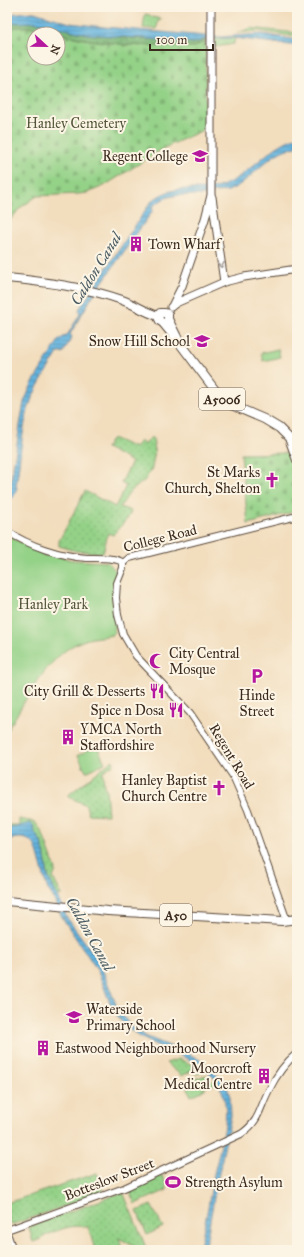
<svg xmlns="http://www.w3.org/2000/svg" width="304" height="1257" font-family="'IM FELL Great Primer',serif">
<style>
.grass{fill:url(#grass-dots);stroke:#687e53}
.forest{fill:url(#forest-crowns);stroke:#596f49}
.cemetery{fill:url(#cemetery-stones);stroke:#687e53}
.park{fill:#94d288;stroke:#687e53}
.water{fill:url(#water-rules);stroke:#4f6e7e}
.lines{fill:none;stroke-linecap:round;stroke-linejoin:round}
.tertiary-casing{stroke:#564536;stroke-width:8}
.secondary-casing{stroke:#564536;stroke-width:9}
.primary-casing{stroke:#564536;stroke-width:10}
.trunk-casing{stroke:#564536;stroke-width:10}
.tertiary{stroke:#fff;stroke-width:6}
.secondary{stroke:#fff;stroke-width:7}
.primary{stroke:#fff;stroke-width:8}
.trunk{stroke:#fff;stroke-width:8}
.oneway{stroke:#a79f9a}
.labels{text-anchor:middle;stroke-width:4;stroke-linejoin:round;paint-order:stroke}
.shield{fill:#fcf5e5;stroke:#75675a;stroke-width:1}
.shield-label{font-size:13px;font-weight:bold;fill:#3b2a1e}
.park-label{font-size:14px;fill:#515438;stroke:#fcf5e5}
.poi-label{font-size:14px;fill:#3b2a1e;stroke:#fcf5e5;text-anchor:end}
.street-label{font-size:14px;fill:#3b2a1e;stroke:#fcf5e5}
.water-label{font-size:15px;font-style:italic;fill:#495a61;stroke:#fcf5e5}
</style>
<defs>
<pattern id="grass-dots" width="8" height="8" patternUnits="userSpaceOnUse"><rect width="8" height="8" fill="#94d288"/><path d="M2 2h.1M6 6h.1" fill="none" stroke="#80b475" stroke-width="1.8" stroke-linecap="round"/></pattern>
<pattern id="forest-crowns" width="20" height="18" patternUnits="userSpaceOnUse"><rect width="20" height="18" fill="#77b474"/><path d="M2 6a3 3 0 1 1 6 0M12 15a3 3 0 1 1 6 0" fill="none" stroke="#63935f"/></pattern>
<pattern id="cemetery-stones" width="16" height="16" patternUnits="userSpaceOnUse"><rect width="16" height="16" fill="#94d288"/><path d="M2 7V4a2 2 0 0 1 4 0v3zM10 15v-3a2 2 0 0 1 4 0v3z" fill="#80b475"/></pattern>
<pattern id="water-rules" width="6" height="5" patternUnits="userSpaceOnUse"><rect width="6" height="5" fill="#63b3de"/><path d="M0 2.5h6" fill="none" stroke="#5392b3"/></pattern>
</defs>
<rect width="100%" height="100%" fill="#fcf5e5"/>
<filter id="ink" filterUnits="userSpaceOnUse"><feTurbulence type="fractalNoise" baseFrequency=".025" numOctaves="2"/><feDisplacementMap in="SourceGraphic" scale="8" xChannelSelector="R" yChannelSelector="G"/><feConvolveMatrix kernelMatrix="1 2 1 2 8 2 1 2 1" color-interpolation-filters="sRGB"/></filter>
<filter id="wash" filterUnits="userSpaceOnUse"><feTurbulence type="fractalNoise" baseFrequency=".012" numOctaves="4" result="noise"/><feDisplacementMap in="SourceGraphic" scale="16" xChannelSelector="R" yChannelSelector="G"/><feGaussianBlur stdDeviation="0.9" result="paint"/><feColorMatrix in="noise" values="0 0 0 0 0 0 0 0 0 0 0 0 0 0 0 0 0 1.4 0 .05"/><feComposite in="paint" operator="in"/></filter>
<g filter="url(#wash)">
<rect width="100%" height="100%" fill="#f2ddbd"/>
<path class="grass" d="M251,28L297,33V37L258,31L237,33Z
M236,38L234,41V44L215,47L214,39Z
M151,437L153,439L155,450L152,468L145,480L130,492L120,507L131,511L128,518L113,535L108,533L103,553L76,551L59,546V541L85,491L115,507L126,486L121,483L132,462L106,448L112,438L135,448L140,441L145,445Z
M113,760L114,764L103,771L104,787L106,788L108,815L88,814L86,805L67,796Z
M19,819L35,822L42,832L56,870L53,878L62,895H56L48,876L44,852L41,842L28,824L7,829V825H19Z
M179,1059L193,1065L204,1072L197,1074L191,1071L182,1076L166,1063Z
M206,1075L215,1084L205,1087V1089L202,1090V1091L191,1096L185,1082Z
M97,1173L103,1191L102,1193L11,1225H10L7,1216V1203Z
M162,1175L167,1185V1190L135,1204L129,1190Z
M123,1192L147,1250H140L119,1238L123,1250H95L88,1227C69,1224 59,1230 42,1237L41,1239L33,1242L29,1227Z
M151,1205L163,1227L147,1235L137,1211Z"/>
<path class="forest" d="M36,22L87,34L194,43L206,39V41L194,47L126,45L89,40L30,27L7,28V23H8Z"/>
<path class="cemetery" d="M20,27H30L57,34H34V58H58V34L89,40L126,45L194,47L206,41L205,129L164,148L104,186L87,193L78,194L37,196L20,208L7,224V28Z
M289,453L297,477V511L248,524L241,454Z"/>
<path class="park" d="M145,14L150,15L152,17L162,19L161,20L158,21L157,29L143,28Z
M278,349L280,357L263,361L261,353Z
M7,536L43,552V555L47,556L50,554L72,560L107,562L117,572L113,595V605L117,626L116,627H114L113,629L115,632L112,635C103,637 93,637 85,640C51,651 29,694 12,723H9L10,727L7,731Z
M97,746L105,763L86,772L78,755Z"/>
<path class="water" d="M34,12L70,23L104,27L217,37L262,34L297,40V46L235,38L206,39L194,43L172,41L87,34L36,22L7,23V14Z
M297,137V147C269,149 253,181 228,191C223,192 220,191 216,192C212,192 208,195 204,195C183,197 171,190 152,207L153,210L151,213L92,297L70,334L72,337L63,353H58C49,368 39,382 32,398C21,426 21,457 16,486L17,488L14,496L7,504V492L10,486L22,413L24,402L32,384L59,340L68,334L80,314L79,309L151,202C176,180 197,195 222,186C250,175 268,146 297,137Z
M31,823L33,825L34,831L41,842L44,852L48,876L66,914L65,915L99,961L117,1007L130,1026L147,1037L187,1053L204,1062L223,1081L227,1087L230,1097L231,1116L215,1192L207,1238L206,1250H201V1242C206,1219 210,1196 214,1174C224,1129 243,1086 190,1060C163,1046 134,1041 116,1014C107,1000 104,984 97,970C86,952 73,935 62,917C57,908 55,897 48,890C44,880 38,850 34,844C27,836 15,837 7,841V829Z"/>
</g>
<g filter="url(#ink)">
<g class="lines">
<defs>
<path id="tertiary" d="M7,531C29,546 60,556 87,558C95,558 118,557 123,563
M123,563V568L117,583L116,598L118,615L123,634L136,656L190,713L233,776L248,810L287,921
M123,563L129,558L297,516
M7,1230L124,1188L241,1134C260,1121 259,1109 269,1090C276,1076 285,1063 297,1053"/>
<path id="secondary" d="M212,197L224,282
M172,306L182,286L205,219L211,195V7
M171,307L176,303L224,282L244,277L297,269"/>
<path id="primary" d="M7,278C46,282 85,287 122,300C134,304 145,312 158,316
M181,345L168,319V314L165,313H160L158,317L160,321L163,323L181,345L221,398L229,404L264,419L279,428L289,438L297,460"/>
<path id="trunk" d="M7,901L108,911L282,921L297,919
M7,1236L12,1250"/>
</defs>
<use href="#tertiary" class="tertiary-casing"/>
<use href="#secondary" class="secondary-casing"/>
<use href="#primary" class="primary-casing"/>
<use href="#trunk" class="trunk-casing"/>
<use href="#tertiary" class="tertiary"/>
<use href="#secondary" class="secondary"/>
<use href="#primary" class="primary"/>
<use href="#trunk" class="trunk"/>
</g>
<defs><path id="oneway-chevron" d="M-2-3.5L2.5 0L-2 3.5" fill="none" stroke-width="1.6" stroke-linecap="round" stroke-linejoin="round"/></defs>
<use class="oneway" href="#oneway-chevron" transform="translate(221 265) rotate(81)"/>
</g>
<defs>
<symbol id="university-bare" viewBox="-9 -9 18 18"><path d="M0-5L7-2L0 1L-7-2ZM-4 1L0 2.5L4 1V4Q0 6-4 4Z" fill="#b5179e" stroke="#fcf5e5" stroke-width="2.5" paint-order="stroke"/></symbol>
<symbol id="building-bare" viewBox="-9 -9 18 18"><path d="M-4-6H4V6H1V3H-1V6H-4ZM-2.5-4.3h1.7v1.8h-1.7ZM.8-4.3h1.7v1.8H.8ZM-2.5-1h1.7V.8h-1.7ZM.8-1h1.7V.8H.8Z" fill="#b5179e" stroke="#fcf5e5" stroke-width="2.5" paint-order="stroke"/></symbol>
<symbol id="school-bare" viewBox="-9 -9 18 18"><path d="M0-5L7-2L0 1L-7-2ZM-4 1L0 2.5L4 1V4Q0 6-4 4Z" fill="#b5179e" stroke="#fcf5e5" stroke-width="2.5" paint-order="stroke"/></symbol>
<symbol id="church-bare" viewBox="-9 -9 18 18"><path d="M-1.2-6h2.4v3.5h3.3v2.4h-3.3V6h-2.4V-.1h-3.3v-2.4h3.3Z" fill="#b5179e" stroke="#fcf5e5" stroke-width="2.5" paint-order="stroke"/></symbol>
<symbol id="mosque-bare" viewBox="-9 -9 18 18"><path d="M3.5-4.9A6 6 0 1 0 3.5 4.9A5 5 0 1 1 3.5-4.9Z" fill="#b5179e" stroke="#fcf5e5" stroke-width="2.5" paint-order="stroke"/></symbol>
<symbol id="parking-bare" viewBox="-9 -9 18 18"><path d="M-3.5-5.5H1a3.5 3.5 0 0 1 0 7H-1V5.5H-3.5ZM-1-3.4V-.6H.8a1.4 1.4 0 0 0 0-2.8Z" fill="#b5179e" stroke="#fcf5e5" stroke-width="2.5" paint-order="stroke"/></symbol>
<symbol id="restaurant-bare" viewBox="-9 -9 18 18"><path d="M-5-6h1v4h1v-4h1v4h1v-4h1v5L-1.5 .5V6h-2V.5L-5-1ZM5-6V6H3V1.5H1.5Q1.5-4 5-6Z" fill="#b5179e" stroke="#fcf5e5" stroke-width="2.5" paint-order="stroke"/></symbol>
<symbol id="stadium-bare" viewBox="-9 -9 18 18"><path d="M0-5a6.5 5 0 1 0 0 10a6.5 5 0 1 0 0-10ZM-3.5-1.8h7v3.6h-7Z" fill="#b5179e" stroke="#fcf5e5" stroke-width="2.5" paint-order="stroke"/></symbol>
</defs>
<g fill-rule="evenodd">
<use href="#university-bare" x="189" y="145" width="22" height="22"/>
<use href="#building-bare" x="125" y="233" width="22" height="22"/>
<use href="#school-bare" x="191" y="330" width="22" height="22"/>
<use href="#church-bare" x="261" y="469" width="22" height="22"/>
<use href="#mosque-bare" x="146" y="650" width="22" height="22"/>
<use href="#parking-bare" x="246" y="665" width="22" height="22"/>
<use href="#restaurant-bare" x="146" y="680" width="22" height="22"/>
<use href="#restaurant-bare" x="165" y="699" width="22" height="22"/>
<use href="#building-bare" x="57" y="726" width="22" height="22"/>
<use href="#church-bare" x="208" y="777" width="22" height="22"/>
<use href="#school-bare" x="63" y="1006" width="22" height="22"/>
<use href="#building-bare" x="32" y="1037" width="22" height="22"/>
<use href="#building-bare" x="253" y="1065" width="22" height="22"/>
<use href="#stadium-bare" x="162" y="1171" width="22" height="22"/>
</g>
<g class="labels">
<g class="shield">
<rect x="199" y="388" width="46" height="22" rx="3"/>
<rect x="160" y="904" width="32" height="22" rx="3"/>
</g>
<g class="shield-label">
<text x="222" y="404">A5006</text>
<text x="176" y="920">A50</text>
</g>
<g class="park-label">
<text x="76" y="128">Hanley Cemetery</text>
<text x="53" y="609">Hanley Park</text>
</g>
<g class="poi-label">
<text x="188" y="161">Regent College</text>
<text x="148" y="249" text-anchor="start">Town Wharf</text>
<text x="190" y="346">Snow Hill School</text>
<text x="260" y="477">St Marks<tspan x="260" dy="16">Church, Shelton</tspan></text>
<text x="169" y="658" text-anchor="start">City Central<tspan x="169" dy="16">Mosque</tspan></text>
<text x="145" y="696">City Grill &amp; Desserts</text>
<text x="257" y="700" text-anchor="middle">Hinde<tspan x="257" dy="16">Street</tspan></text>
<text x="164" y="715">Spice n Dosa</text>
<text x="80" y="734" text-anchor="start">YMCA North<tspan x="80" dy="16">Staffordshire</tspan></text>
<text x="207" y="785">Hanley Baptist<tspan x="207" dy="16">Church Centre</tspan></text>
<text x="86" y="1014" text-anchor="start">Waterside<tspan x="86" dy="16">Primary School</tspan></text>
<text x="55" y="1053" text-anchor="start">Eastwood Neighbourhood Nursery</text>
<text x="252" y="1073">Moorcroft<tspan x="252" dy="16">Medical Centre</tspan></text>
<text x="185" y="1187" text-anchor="start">Strength Asylum</text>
</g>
<g class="street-label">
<text transform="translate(160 538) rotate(-14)" y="5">College Road</text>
<text transform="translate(232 756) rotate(59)" y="5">Regent Road</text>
<text transform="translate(109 1179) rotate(-21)" y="5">Botteslow Street</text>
</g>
<g class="water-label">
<text transform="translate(96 269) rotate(-58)" y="5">Caldon Canal</text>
<text transform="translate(90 934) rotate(61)" y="5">Caldon Canal</text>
</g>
</g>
<rect width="304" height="1257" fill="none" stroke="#fcf5e5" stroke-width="24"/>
<g transform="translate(46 46) rotate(112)"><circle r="19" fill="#fcf5e5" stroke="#afa495"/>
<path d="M0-3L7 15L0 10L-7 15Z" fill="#b5179e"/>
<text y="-6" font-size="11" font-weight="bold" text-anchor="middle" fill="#3b2a1e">N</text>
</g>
<path d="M150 44v6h63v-6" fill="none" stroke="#3b2a1e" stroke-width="2"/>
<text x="156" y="44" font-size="12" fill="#3b2a1e" stroke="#fcf5e5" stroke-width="3" paint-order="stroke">100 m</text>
</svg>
